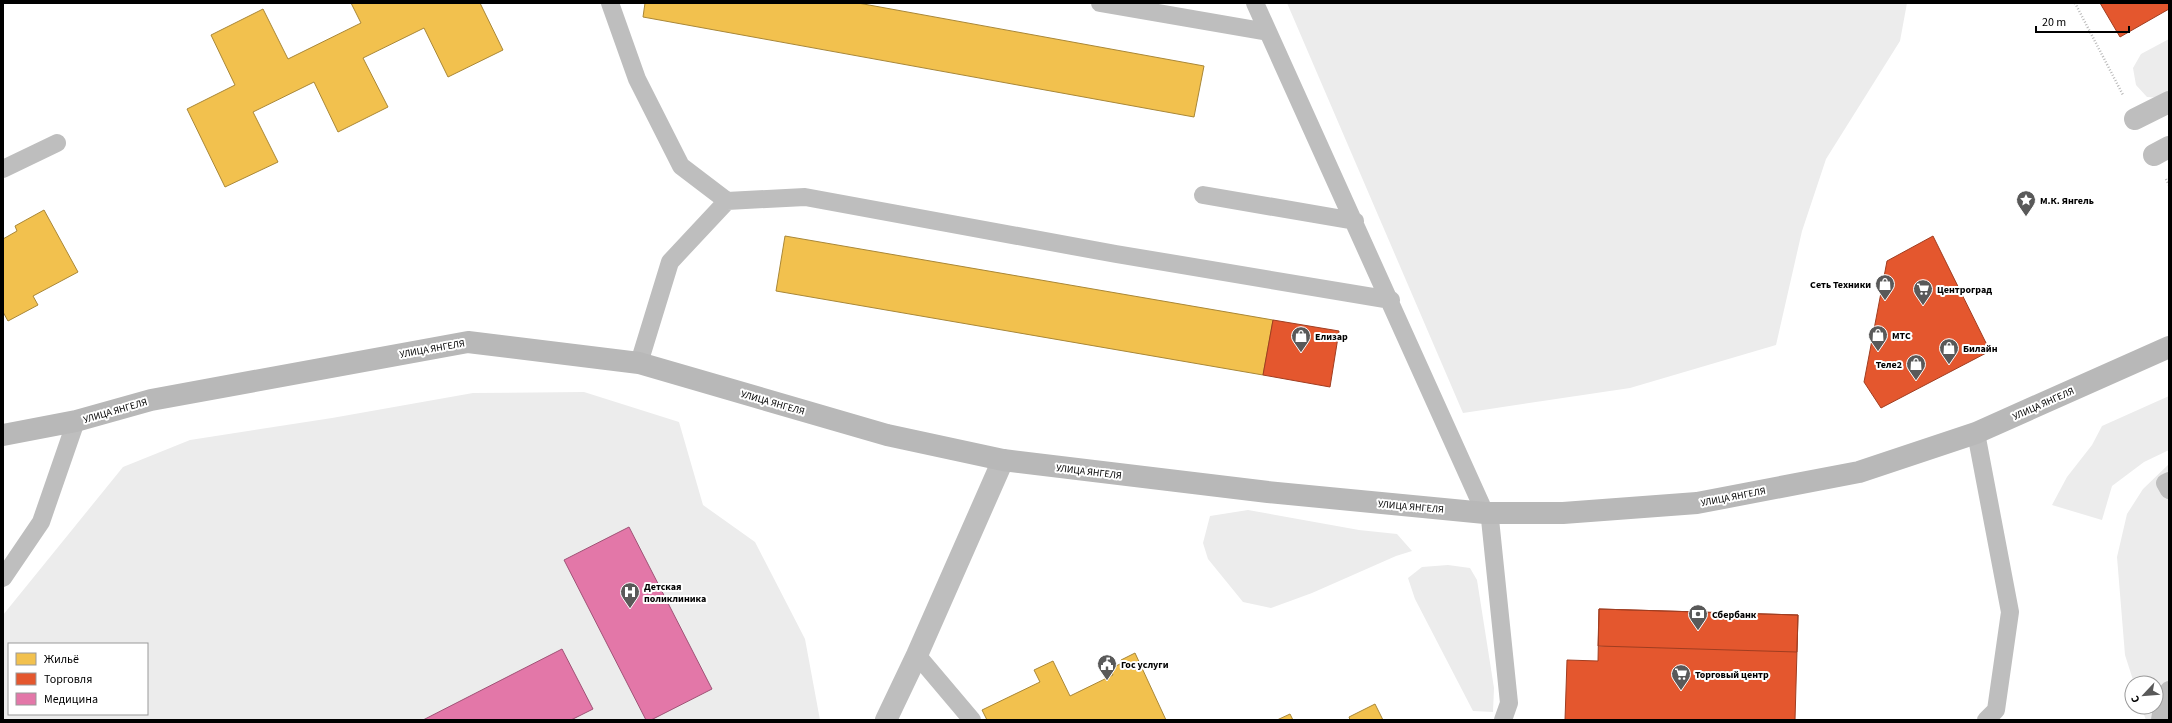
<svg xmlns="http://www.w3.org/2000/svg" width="2172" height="723" font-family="'Source Sans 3',sans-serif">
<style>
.green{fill:#ececec;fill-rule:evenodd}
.homes{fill:#f2c14e;stroke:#a98737}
.shops{fill:#e4572e;stroke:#a03d20}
.health{fill:#e377a8;stroke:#9f5376}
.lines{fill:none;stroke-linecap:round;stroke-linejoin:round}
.path{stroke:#b9b9b9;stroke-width:2.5;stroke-dasharray:1 2;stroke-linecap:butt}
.lane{stroke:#bebebe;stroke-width:18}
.street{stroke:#bebebe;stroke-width:22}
.secondary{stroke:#b8b8b8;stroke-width:22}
.labels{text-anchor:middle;stroke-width:4;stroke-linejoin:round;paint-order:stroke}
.poi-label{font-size:10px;font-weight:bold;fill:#000;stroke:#fff;text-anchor:start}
.street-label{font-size:10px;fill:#000;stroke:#fff}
</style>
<rect width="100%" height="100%" fill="#fff"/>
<path class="green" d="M1287,3H1907L1900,41L1826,159L1802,231L1776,345L1630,388L1463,413Z
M2169,39V94L2161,98L2147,97L2136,85L2133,68L2141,54Z
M584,392L679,422L703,505L755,542L805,639L820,720H3V615L123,467L190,440L332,418L473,393ZM9,644H147V714H9Z
M2169,396V450L2144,462L2112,486L2102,520L2052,505L2067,477L2092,445L2102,426Z
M2169,464V716L2162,720H2146L2141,707H2156V683H2134L2125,655L2117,557L2127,514L2143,489Z
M1248,510L1359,530L1397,534L1412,551L1396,556L1312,593L1271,608L1243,602L1208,559L1203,543L1210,516Z
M1448,565L1470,568L1477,580L1494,688L1493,712L1473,711L1415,599L1408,578L1422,567Z"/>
<path class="homes" d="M351,3H480L503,50L448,77L424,28L363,58L388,107L338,132L314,82L253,112L278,162L225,187L187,109L235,85L211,35L263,9L288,59L361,23Z
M645,3H858L1204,66L1194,117L643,17Z
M44,210L78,272L33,296L38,305L8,321L3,312V239L17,231L15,226Z
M785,236L1273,320L1263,375L776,291Z
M1135,653L1166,720H987L982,710L1040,682L1034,670L1053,661L1070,696L1113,675L1110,669L1122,663L1121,660Z
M1375,704L1383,720H1350L1349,717Z
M1290,714L1293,720H1277Z"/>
<path class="shops" d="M2100,3H2169V9L2120,37Z
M1933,236L1990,351L1881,408L1864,382L1887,261Z
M1273,320L1339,331L1330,387L1263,375Z
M1599,609L1798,615L1795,720H1565L1567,660L1598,661Z
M1599,609L1798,615L1797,652L1598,646Z"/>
<path class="health" d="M629,527L712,689L651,720H646L564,560Z
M562,649L593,709L571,720H423Z"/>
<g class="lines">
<path class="path" d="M2075,3L2123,95
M2166,179L2169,185"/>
<path class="lane" d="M610,3L637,79L681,166L727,201L805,197L1116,254L1391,300
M1100,3L1268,32
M1255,3L1485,513L1490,519L1509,703L1503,720
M3,169L57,143
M1203,195L1355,221
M639,363L670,262L727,201
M1976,433L2010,612L1996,710L1986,720
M2169,481L2165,483L2169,490
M3,578L41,522L76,421
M917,655L972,720
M2160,720L2163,700L2169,690"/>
<path class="street" d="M2135,119L2169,102
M2154,155L2169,147
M886,720L917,655L1003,460"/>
<path class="secondary" d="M3,435L76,421L151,400L468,342L639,363L887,435L1003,460L1268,492L1485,513H1563L1697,503L1859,472L1976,433L2169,347"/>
</g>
<defs>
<symbol id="sight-pin" viewBox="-11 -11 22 30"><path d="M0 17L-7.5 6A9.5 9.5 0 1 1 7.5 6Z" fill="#595959" stroke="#fff"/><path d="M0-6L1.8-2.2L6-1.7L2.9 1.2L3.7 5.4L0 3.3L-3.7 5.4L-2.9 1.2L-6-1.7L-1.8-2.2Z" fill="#fff"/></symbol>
<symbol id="shop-pin" viewBox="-11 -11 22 30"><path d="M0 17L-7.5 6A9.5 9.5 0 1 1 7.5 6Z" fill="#595959" stroke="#fff"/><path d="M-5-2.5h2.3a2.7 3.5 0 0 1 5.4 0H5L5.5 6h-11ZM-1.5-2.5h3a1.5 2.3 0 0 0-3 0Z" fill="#fff"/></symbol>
<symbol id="supermarket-pin" viewBox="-11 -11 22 30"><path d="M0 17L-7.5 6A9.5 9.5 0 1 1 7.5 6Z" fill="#595959" stroke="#fff"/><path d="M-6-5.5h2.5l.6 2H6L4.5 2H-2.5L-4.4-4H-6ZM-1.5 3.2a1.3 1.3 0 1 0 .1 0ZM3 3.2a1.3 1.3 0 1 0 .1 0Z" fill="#fff"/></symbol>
<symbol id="hospital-pin" viewBox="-11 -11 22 30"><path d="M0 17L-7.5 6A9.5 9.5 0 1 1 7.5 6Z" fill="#595959" stroke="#fff"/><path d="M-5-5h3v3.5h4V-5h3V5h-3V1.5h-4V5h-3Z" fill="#fff"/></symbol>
<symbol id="bank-pin" viewBox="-11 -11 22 30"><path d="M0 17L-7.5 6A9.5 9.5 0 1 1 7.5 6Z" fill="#595959" stroke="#fff"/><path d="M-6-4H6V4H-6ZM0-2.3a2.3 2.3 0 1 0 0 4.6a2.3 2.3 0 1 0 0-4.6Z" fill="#fff"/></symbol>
<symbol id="civic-pin" viewBox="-11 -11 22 30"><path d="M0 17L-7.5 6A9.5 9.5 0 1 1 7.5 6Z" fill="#595959" stroke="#fff"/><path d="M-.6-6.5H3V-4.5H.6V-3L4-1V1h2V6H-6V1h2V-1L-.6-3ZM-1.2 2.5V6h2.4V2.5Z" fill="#fff"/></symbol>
</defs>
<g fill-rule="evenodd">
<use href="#sight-pin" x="2015" y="189" width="22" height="30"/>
<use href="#shop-pin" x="1874" y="273" width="22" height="30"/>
<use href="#supermarket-pin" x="1912" y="278" width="22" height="30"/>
<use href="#shop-pin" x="1867" y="324" width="22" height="30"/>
<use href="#shop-pin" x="1290" y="325" width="22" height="30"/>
<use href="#shop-pin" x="1938" y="337" width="22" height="30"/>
<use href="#shop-pin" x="1905" y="353" width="22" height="30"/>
<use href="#hospital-pin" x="619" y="581" width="22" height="30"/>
<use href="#bank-pin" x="1687" y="603" width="22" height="30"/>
<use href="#civic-pin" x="1096" y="653" width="22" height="30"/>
<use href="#supermarket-pin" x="1670" y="663" width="22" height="30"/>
</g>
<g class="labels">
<g class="poi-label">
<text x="2040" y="204">М.К. Янгель</text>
<text x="1871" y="288" text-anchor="end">Сеть Техники</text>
<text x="1937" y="293">Центроград</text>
<text x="1892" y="339">МТС</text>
<text x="1315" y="340">Елизар</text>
<text x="1963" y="352">Билайн</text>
<text x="1902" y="368" text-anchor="end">Теле2</text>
<text x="644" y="590">Детская<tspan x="644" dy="12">поликлиника</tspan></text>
<text x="1712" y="618">Сбербанк</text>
<text x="1121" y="668">Гос услуги</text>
<text x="1695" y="678">Торговый центр</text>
</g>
<g class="street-label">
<text transform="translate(432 348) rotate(-10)" y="4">УЛИЦА ЯНГЕЛЯ</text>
<text transform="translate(773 402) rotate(16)" y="4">УЛИЦА ЯНГЕЛЯ</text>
<text transform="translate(2043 403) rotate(-24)" y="4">УЛИЦА ЯНГЕЛЯ</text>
<text transform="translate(115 410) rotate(-16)" y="4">УЛИЦА ЯНГЕЛЯ</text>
<text transform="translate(1089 471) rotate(7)" y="4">УЛИЦА ЯНГЕЛЯ</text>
<text transform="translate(1733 496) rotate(-11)" y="4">УЛИЦА ЯНГЕЛЯ</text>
<text transform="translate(1411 506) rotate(5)" y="4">УЛИЦА ЯНГЕЛЯ</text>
</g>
</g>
<rect width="2172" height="723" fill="none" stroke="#000000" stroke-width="8"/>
<rect x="8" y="643" width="140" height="72" fill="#ffffff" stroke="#999999"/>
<rect x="16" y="653" width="20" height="12" fill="#f2c14e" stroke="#999999"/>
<text x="44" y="663" font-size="12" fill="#000000">Жильё</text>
<rect x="16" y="673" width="20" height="12" fill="#e4572e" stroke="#999999"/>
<text x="44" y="683" font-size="12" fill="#000000">Торговля</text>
<rect x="16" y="693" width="20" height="12" fill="#e377a8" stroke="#999999"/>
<text x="44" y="703" font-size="12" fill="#000000">Медицина</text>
<g transform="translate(2144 695) rotate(244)"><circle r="19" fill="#ffffff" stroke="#999999"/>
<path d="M0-3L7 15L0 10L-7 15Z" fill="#595959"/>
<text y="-6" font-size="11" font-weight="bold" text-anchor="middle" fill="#000000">С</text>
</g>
<path d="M2036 26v6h93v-6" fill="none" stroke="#000000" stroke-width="2"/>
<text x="2042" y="26" font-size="12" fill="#000000" stroke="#ffffff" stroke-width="3" paint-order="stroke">20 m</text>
</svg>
